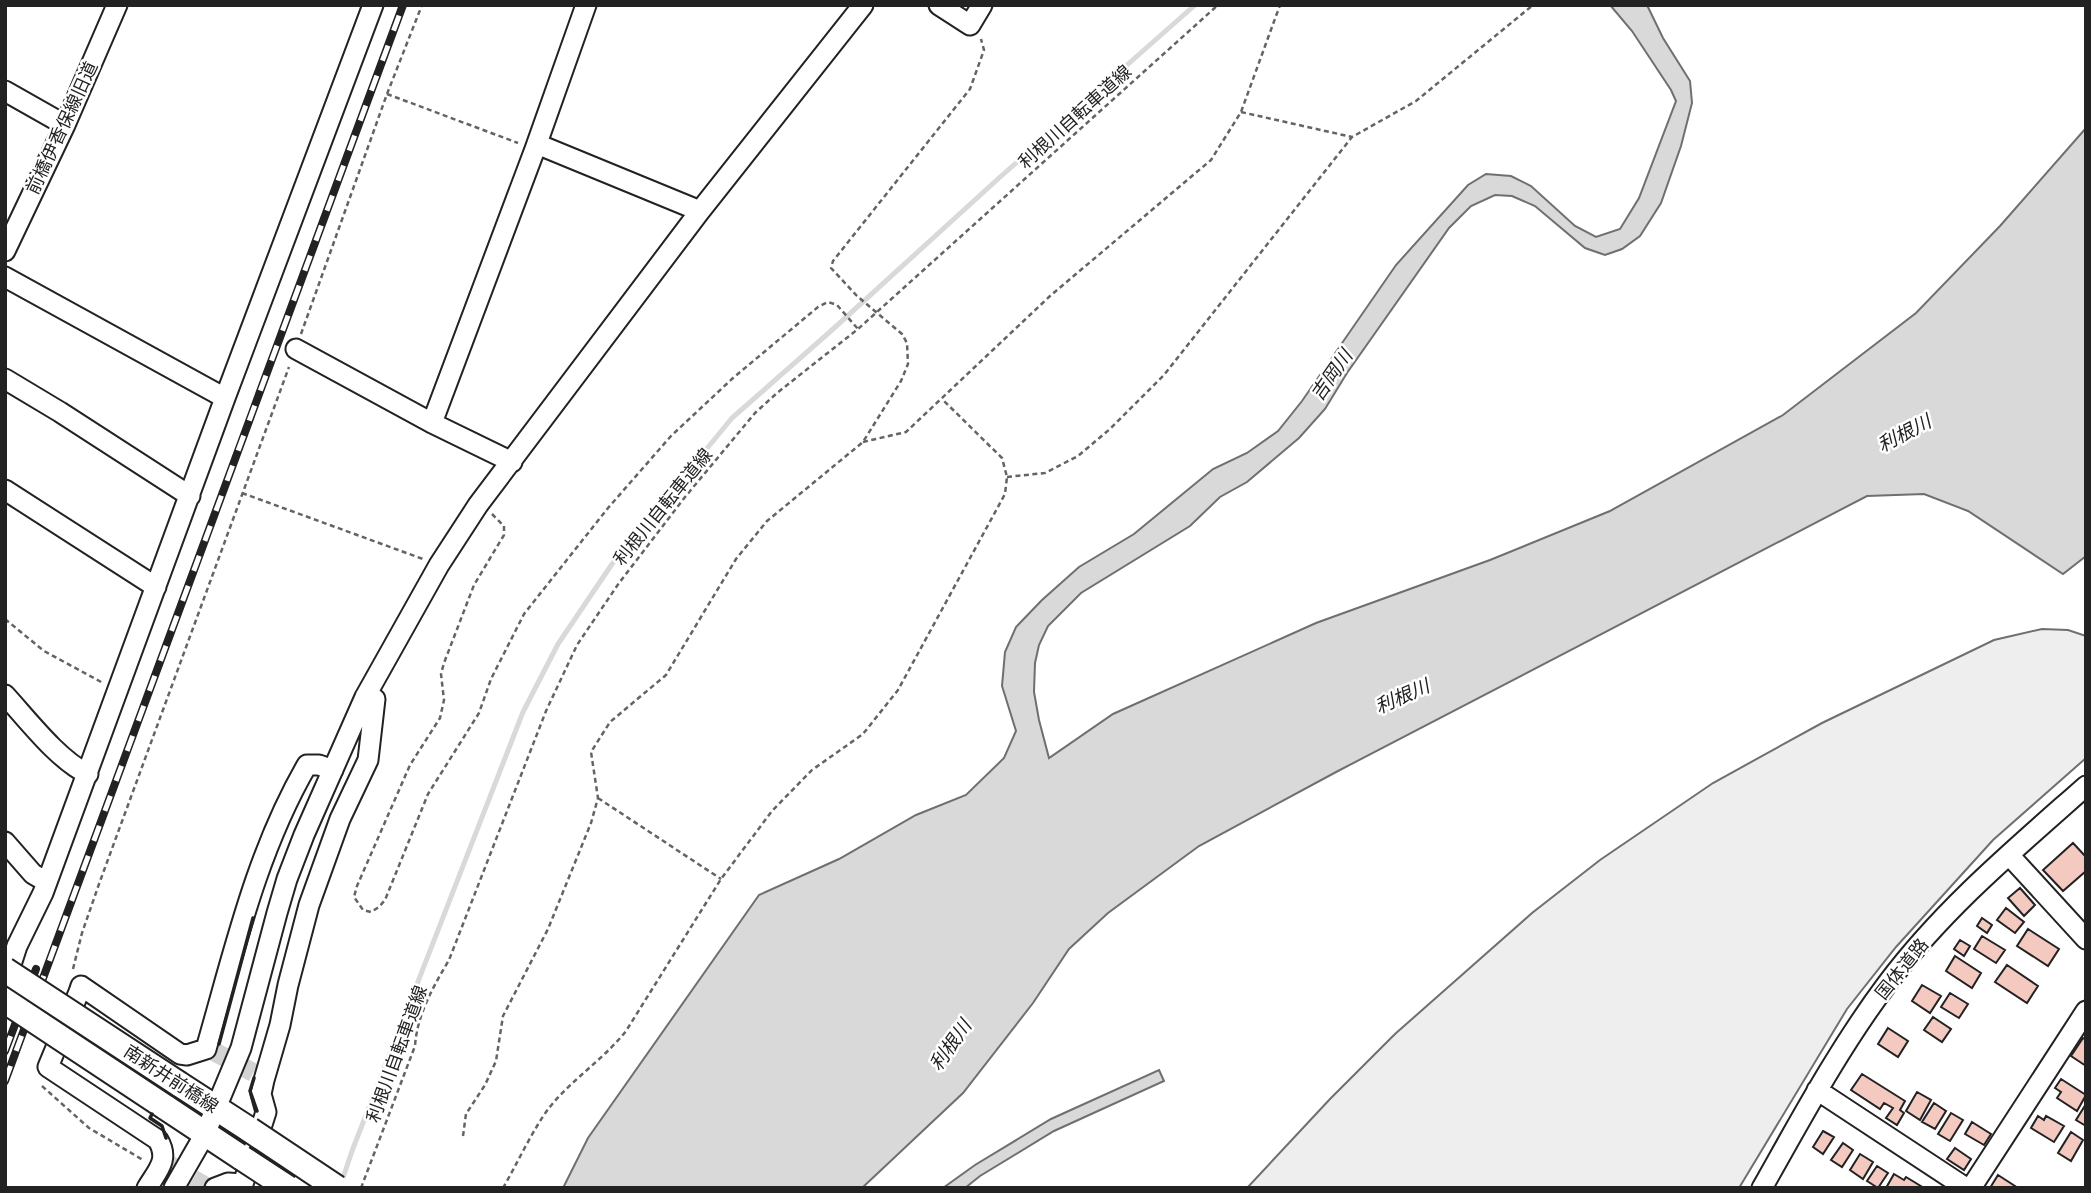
<svg xmlns="http://www.w3.org/2000/svg" width="2091" height="1193" font-family="'Golos Text','Noto Sans JP',sans-serif">
<style>
.green{fill:#eee;stroke:#6f6f6f;stroke-width:2}
.water{fill:#d9d9d9;stroke:#6f6f6f;stroke-width:2}
.lines{fill:none;stroke-linecap:round;stroke-linejoin:round}
.stream{stroke:#d9d9d9;stroke-width:5}
.building{fill:#f3c9c0;stroke:#222;stroke-width:2}
.minor-tunnel{stroke:#d3d3d3;stroke-width:19;stroke-dasharray:19 10;stroke-linecap:butt}
.minor-casing{stroke:#222;stroke-width:23}
.major-casing{stroke:#222;stroke-width:28}
.path{stroke:#646464;stroke-width:2.5;stroke-dasharray:5 3.5;stroke-linecap:butt}
.minor{stroke:#fff;stroke-width:19}
.major{stroke:#fff;stroke-width:24}
.rail-casing{stroke:#222;stroke-width:8}
.rail{stroke:#fff;stroke-width:5;stroke-dasharray:16;stroke-linecap:butt}
.major-bridge-casing{stroke:#222;stroke-width:28;stroke-linecap:butt}
.major-bridge{stroke:#fff;stroke-width:24}
.wall{stroke:#222;stroke-width:3.5}
.labels{text-anchor:middle;stroke-width:5;stroke-linejoin:round;paint-order:stroke}
.street-label{font-size:18px;fill:#222;stroke:#fff}
.water-label{font-size:19px;font-style:italic;fill:#222;stroke:#fff}
</style>
<rect width="100%" height="100%" fill="#fff"/>
<path class="green" d="M2042,629L2068,630L2086,636V758L1993,840L1896,947L1847,1009L1739,1188H1247L1330,1099L1395,1034L1532,913L1600,860L1713,783L1822,723L1994,640Z"/>
<path class="water" d="M1610,5H1647L1663,38L1690,81L1692,103L1681,146L1661,203L1640,236L1622,249L1605,255L1585,248L1535,206L1512,196L1495,195L1471,206L1449,228L1347,373L1325,409L1299,438L1247,482L1220,497L1190,526L1081,593L1048,626L1039,645L1035,663L1034,692L1039,720L1049,758L1113,714L1316,623L1490,560L1610,511L1783,415L1916,313L2000,226L2086,128V556L2063,574L1968,511L1924,494L1867,496L1338,771L1199,846L1108,913L1069,949L1033,1003L963,1093L862,1188H563L588,1138L759,895L839,859L916,815L966,795L1004,758L1016,731L1002,686L1005,652L1016,627L1042,600L1079,567L1134,534L1213,469L1247,453L1278,431L1302,401L1396,265L1468,185L1486,174L1511,176L1531,186L1575,226L1596,237L1620,229L1639,198L1676,101L1671,90L1632,31Z
M1159,1070L1164,1081L1054,1131L980,1176L965,1188H943L975,1165L1051,1119Z"/>
<g class="lines">
<path class="stream" d="M341,1184L352,1151L523,712L558,644L612,564L732,418L832,330L999,178L1195,5"/>
</g>
<path class="building" d="M2073,843L2086,857V871L2063,891L2043,870Z
M2020,888L2035,905L2024,916L2008,898Z
M2006,908L2024,922L2015,933L1997,920Z
M1982,918L1992,925L1987,933L1977,926Z
M2028,929L2059,949L2048,966L2017,946Z
M1982,936L2005,950L1996,963L1974,949Z
M1960,940L1970,946L1964,956L1954,949Z
M1955,956L1981,973L1972,988L1946,971Z
M2007,965L2038,986L2027,1003L1995,982Z
M1922,985L1941,996L1930,1013L1912,1001Z
M1950,993L1968,1004L1959,1018L1941,1007Z
M1933,1017L1951,1029L1942,1042L1924,1030Z
M1888,1028L1908,1041L1898,1057L1878,1044Z
M2083,1038L2086,1040V1066L2071,1056Z
M1862,1074L1905,1101L1900,1110L1904,1113L1897,1125L1886,1118L1893,1108L1884,1103L1880,1109L1851,1090Z
M2061,1079L2086,1095L2077,1111L2057,1098L2061,1092L2055,1088Z
M1917,1092L1931,1100L1920,1120L1906,1111Z
M1934,1103L1946,1111L1935,1129L1922,1122Z
M2086,1104V1126L2076,1120Z
M1951,1113L1963,1120L1950,1141L1938,1134Z
M2038,1116L2044,1120L2046,1116L2064,1126L2054,1142L2031,1128Z
M1972,1122L1991,1134L1984,1145L1965,1134Z
M1823,1131L1834,1137L1823,1154L1813,1147Z
M2071,1132L2083,1140L2071,1161L2058,1153Z
M1843,1143L1853,1150L1842,1167L1831,1160Z
M1955,1148L1971,1159L1964,1170L1947,1159Z
M1860,1154L1873,1162L1863,1179L1850,1170Z
M1877,1166L1888,1173L1878,1188L1867,1181Z
M1894,1174L1904,1180L1906,1177L1924,1188H1886Z
M1998,1175L2018,1188H1990Z"/>
<g class="lines">
<path class="minor-tunnel" d="M211,1050L256,1074
M168,1164L205,1186"/>
<defs>
<path id="minor" d="M939,5L970,25L982,5
M5,91L65,125
M537,144L700,211
M5,251L65,125L117,5
M5,277L225,398
M296,349L432,423L512,462
M5,379L60,412L190,496
M432,423L535,149L586,5
M5,490L156,587
M5,695C27,719 59,761 88,774
M5,842L33,874L47,882
M2009,855L2086,939
M5,983L17,946L43,893L225,398L373,5
M1817,1090L1966,1188
M147,1188C157,1171 170,1160 158,1140L48,1067L79,992L81,986L180,1054L187,1055L206,1049C234,952 256,853 307,765H319L333,770
M174,1188L205,1134L241,1048L277,913L287,879L304,835L365,697L439,565L478,505L700,211L863,5
M215,1188L228,1183L243,1184L266,1112L261,1094L264,1080L280,1025L288,985L309,905L340,819L368,760L375,699L365,697
M1762,1188C1801,1119 1839,1048 1887,984C1943,909 2016,848 2086,786
M1971,1188L2086,1011"/>
<path id="major" d="M179,1084L250,1130
M165,1107L242,1158"/>
</defs>
<use href="#minor" class="minor-casing"/>
<use href="#major" class="major-casing"/>
<path class="path" d="M387,94L518,143
M1241,112L1352,137
M301,334L387,94L422,5
M863,442L906,432L1050,296L1211,160L1241,112L1280,5
M1007,477L1045,473L1078,456L1110,429L1164,375L1352,137L1416,101L1533,5
M242,493L423,559
M492,514L504,526V535L474,585L444,663L441,674L444,700L440,718L410,765L357,886L354,897L363,910L371,912L379,907L385,900L428,794L479,713L491,679L524,614L608,508L671,436L733,378L818,307L828,302L837,305L858,329
M5,619L44,651L103,683
M598,798L721,879
M73,969L82,933L99,884L289,367
M42,1086L89,1128L143,1160
M463,1136L466,1114L485,1085L496,1061L503,1016L548,929L591,823L598,798L591,752L610,722L666,675L736,559L767,521L863,442L901,381L908,364L907,343L902,334L857,296L831,268L833,261L970,89L984,50L981,39
M361,1188L415,1046C417,1015 433,987 449,960L546,711L577,645L619,583L685,497L755,413L777,393L858,329L1218,5
M503,1188C517,1164 533,1129 549,1108C572,1079 603,1060 626,1031L721,879L772,811L812,770L863,734L898,690L1005,494L1007,477L1002,458L942,399"/>
<use href="#minor" class="minor"/>
<use href="#major" class="major"/>
<defs>
<path id="rail" d="M5,1051L36,969
M5,1081L403,5"/>
</defs>
<use href="#rail" class="rail-casing"/>
<use href="#rail" class="rail"/>
<defs>
<path id="major-bridge" d="M5,970L179,1084
M5,1001L165,1107
M250,1130L337,1188
M242,1158L288,1188"/>
</defs>
<use href="#major-bridge" class="major-bridge-casing"/>
<use href="#major-bridge" class="major-bridge"/>
<path class="wall" d="M219,1044L253,918
M254,1078L250,1091L257,1111
M152,1114L150,1118L162,1126L166,1138"/>
</g>
<g class="labels">
<g class="street-label">
<text transform="translate(1075 117) rotate(-42)" y="6">利根川自転車道線</text>
<text transform="translate(62 128) rotate(-65)" y="6">前橋伊香保線旧道</text>
<text transform="translate(663 507) rotate(-51)" y="6">利根川自転車道線</text>
<text transform="translate(1902 969) rotate(-51)" y="6">国体道路</text>
<text transform="translate(397 1054) rotate(-70)" y="6">利根川自転車道線</text>
<text transform="translate(171 1079) rotate(33)" y="6">南新井前橋線</text>
</g>
<g class="water-label">
<text transform="translate(1331 375) rotate(-55)" y="7">吉岡川</text>
<text transform="translate(1904 433) rotate(-28)" y="7">利根川</text>
<text transform="translate(1402 696) rotate(-24)" y="7">利根川</text>
<text transform="translate(950 1045) rotate(-55)" y="7">利根川</text>
</g>
</g>
<rect width="2091" height="1193" fill="none" stroke="#222222" stroke-width="14"/>
</svg>
